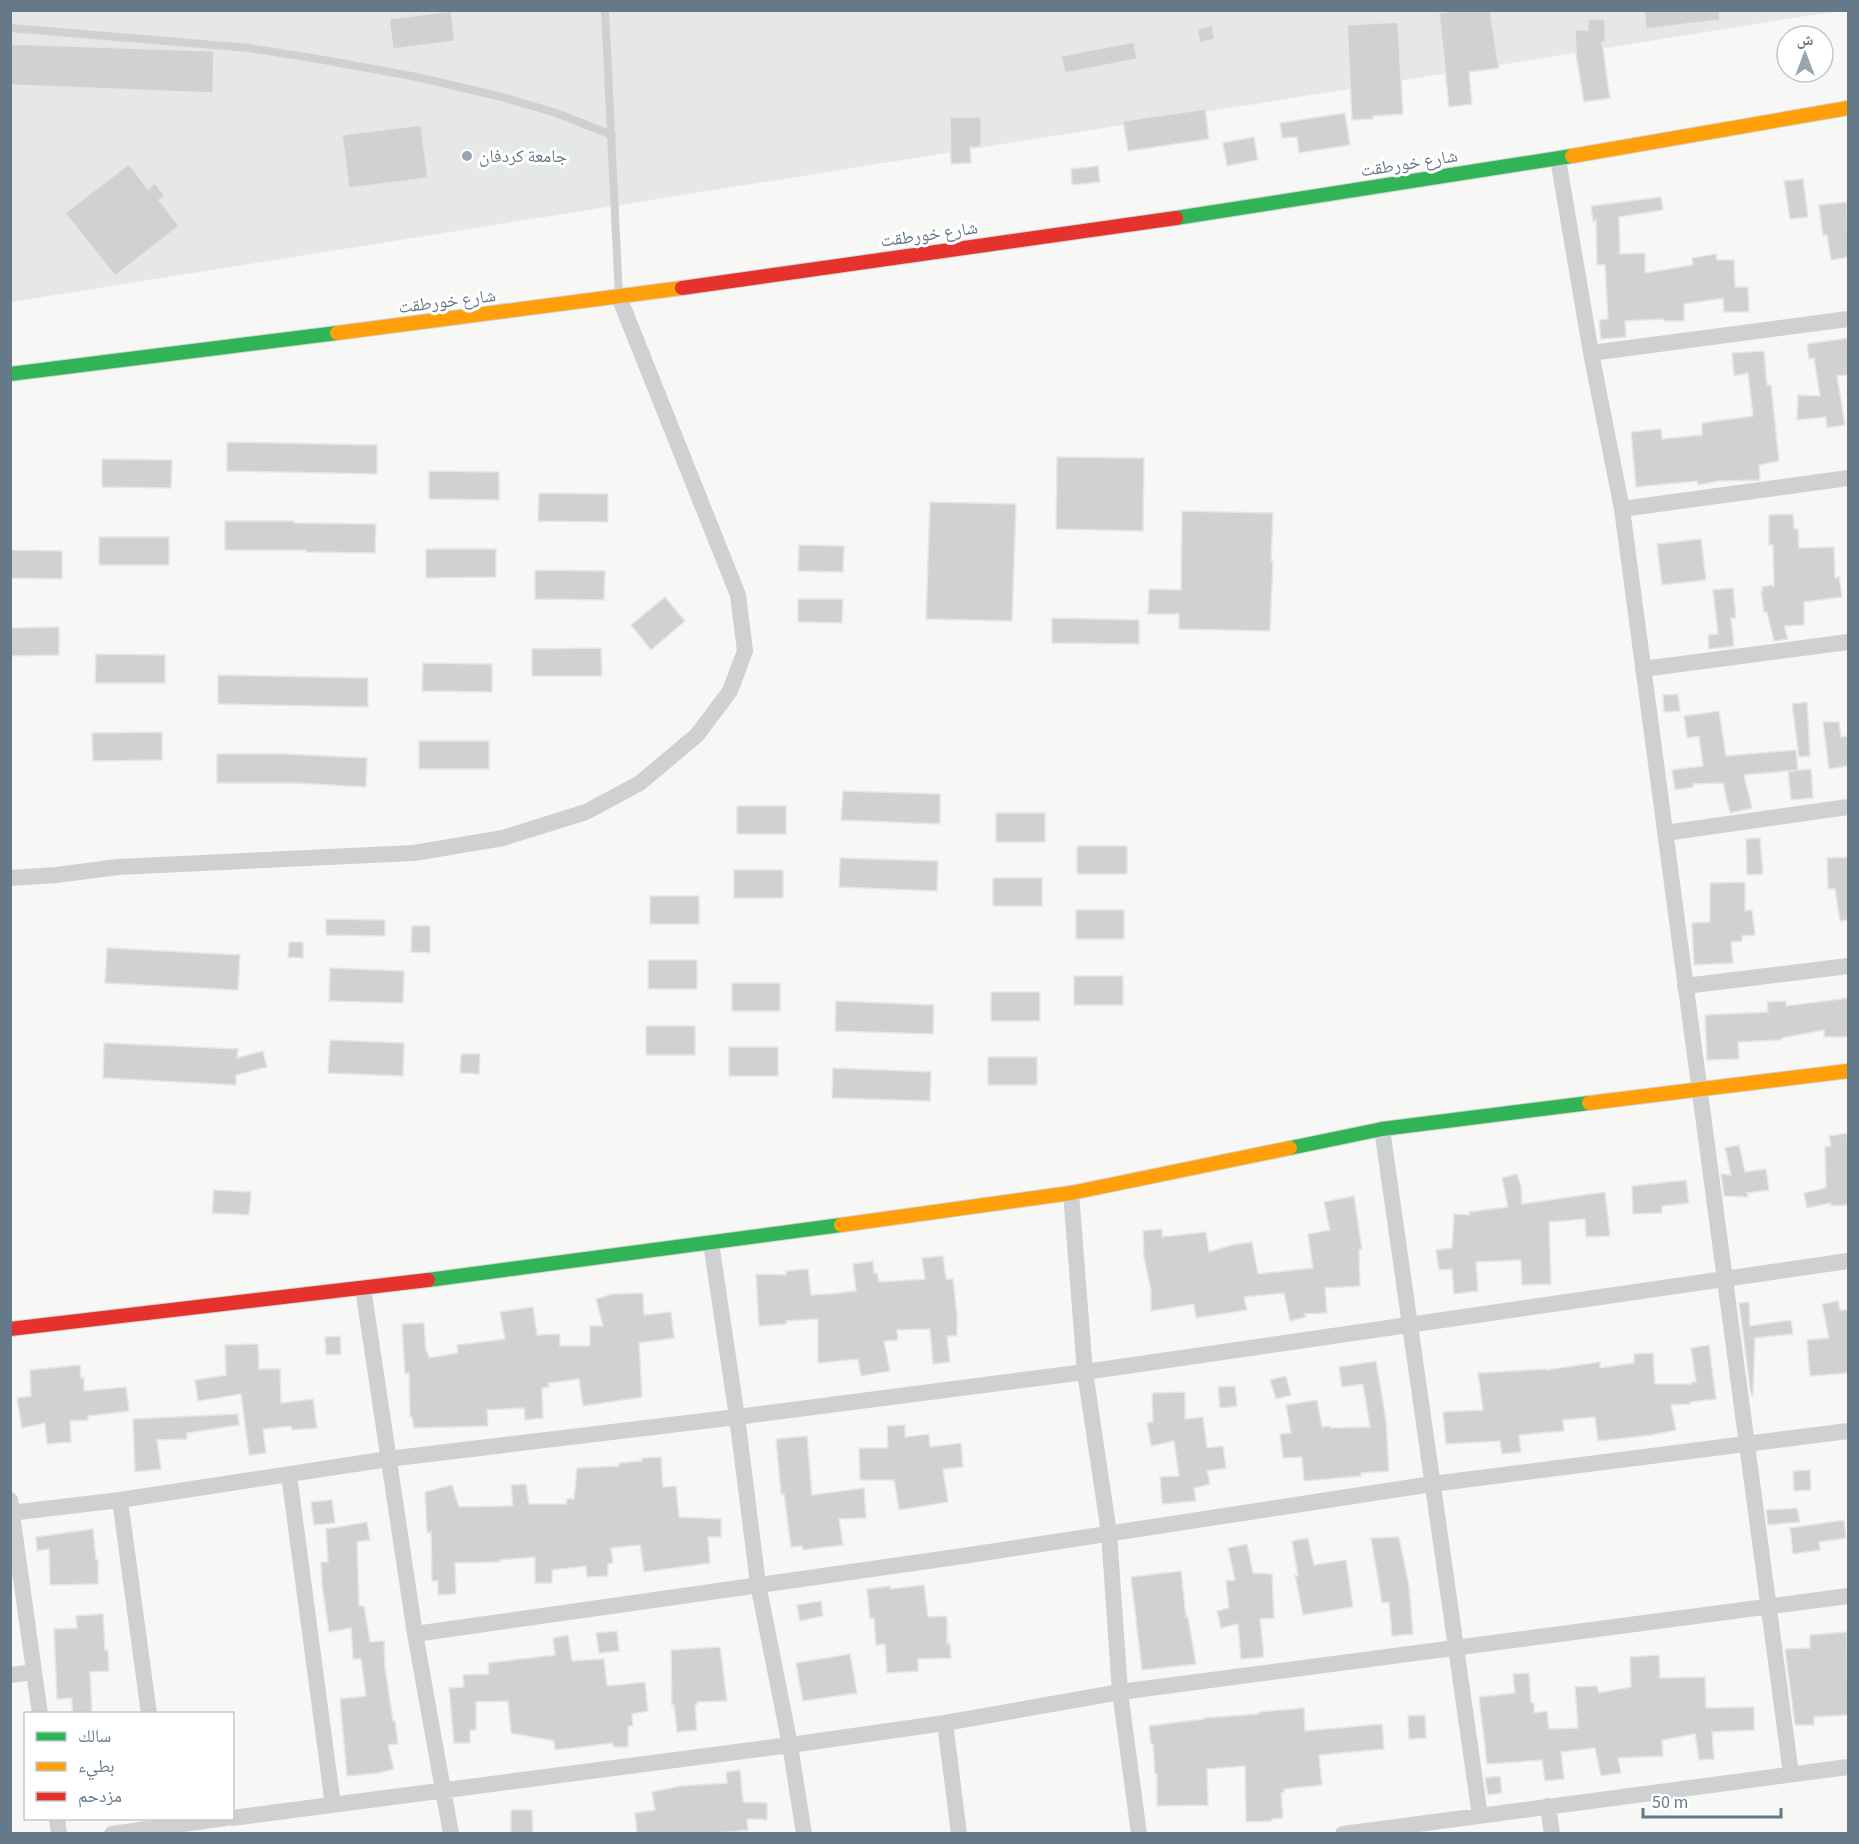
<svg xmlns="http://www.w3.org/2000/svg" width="1859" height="1844" font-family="'Source Sans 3','Noto Naskh Arabic',sans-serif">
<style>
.built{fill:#e6e7e7}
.building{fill:#d0d2d2;stroke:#e6e6e6;stroke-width:1.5}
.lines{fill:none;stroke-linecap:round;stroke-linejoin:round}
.fast-casing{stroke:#d3d5d5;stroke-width:16}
.slow-casing{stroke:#d3d5d5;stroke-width:16}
.jam-casing{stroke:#d3d5d5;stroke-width:16}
.lane{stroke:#cfd0d1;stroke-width:8}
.street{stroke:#cfd0d1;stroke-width:16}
.fast{stroke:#30b455;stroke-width:14}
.slow{stroke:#ff9f0a;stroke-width:14}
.jam{stroke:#e5322d;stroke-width:14}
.poi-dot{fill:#98a5ae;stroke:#fff;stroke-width:2}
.labels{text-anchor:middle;stroke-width:6;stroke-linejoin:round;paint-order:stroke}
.poi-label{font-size:18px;fill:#657988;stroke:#fff;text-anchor:start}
.street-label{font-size:18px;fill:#657988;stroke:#fff}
</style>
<rect width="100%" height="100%" fill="#f7f7f6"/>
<path class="built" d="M11,11H1838L11,302Z"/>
<path class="building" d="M1459,10H1490L1499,68L1469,72L1472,104L1449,107L1439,13Z
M1644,10H1719L1720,20L1646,29Z
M451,11L455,41L393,49L389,19Z
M1588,19H1605V42H1602L1610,98L1584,102L1576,54L1575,30H1588Z
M1398,22L1403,114L1373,116V119L1352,120L1347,25Z
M1212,25L1215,39L1200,43L1197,29Z
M1134,42L1137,59L1065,73L1061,56Z
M10,44L214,51L213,93L10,85Z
M1205,109L1209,139L1128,151L1123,121Z
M1345,113L1350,145L1299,153L1297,137L1282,138L1280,123Z
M950,117H981V147H970L971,163L951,164Z
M421,125L428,178L349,188L342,135Z
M1254,137L1258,160L1227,166L1223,143Z
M129,164L148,189L155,183L165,196L159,200L179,226L115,276L65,213Z
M1098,166L1100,182L1072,185L1071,169Z
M1803,179L1808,217L1790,219L1784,181Z
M1661,197L1663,210L1619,217L1620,254L1645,253V273L1693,265L1692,258L1716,254L1717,260H1734L1735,287H1748L1749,312H1724L1723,298L1684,304V321H1664L1663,319L1625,321L1626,337L1601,339L1599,320L1608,319L1605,265H1597L1596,220L1593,221L1591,206Z
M1847,202L1848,257L1831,260L1827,235H1823L1819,205Z
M1848,338V375L1837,376L1845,425L1827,428L1826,417L1797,420L1798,395L1820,396L1814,358L1809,359L1807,344Z
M1764,351L1767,385H1771L1779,461L1759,465L1760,480L1719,481L1698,485L1697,481L1636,487L1631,432L1661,429L1662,439L1702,435V423L1753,416L1748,373L1734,376L1732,353Z
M227,442L377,445V474L227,471Z
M1057,457L1144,458L1143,531L1056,529Z
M102,459L172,460L171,488L102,487Z
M429,471L499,472V500L429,499Z
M539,493L608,494V522L538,521Z
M930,502L1016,504L1012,621L926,619Z
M1182,511L1273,513L1271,561H1273L1270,631L1179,629V614H1148L1149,589L1181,590Z
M1793,514L1794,529H1798L1799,548L1834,547L1835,578L1839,577L1842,597L1804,602V625L1784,626L1788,639L1774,641L1767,612H1764L1761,591H1763L1762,587L1772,585L1774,587L1773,545H1769V515Z
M225,521H294V523L376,524L375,553L306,552V550H225Z
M99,537H169V565H99Z
M1701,539L1706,580L1662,585L1657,544Z
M799,545L844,546L843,572L798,571Z
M426,549H496V577L426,578Z
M10,550L62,551V579L10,578Z
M535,570L605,571L604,600L535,599Z
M1733,588L1736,618H1731L1734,646L1709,649L1708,635L1718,634L1713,590Z
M665,597L685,621L651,650L631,625Z
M798,599H843L842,623L798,622Z
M1052,618L1139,620V644L1052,643Z
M59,627V655L10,656V628Z
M601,648L602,676H532V649Z
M96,654L165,655V683H95Z
M423,663L492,664V692L422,691Z
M218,675L368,678V707L218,704Z
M1678,694L1680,711L1664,712L1663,695Z
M1807,702L1810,756L1799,757L1792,704Z
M1719,711L1726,756L1796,750L1798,770L1744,775L1752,808L1730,813L1723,783L1693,784V787L1675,790L1672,770L1703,766L1699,736L1687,738L1684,716Z
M1823,722H1839L1841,737L1848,736V766L1829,769Z
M162,732V760L93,761L92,733Z
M419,741H489V769H419Z
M217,754H286L367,758L366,787L297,783H217Z
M1811,769L1813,798L1791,800L1788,771Z
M843,791L940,794V824L841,820Z
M737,806H786V834H737Z
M996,813H1045V842H996Z
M1760,838L1763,874L1747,875L1746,839Z
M1077,846H1127V874H1077Z
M1848,857V920L1840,921L1835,889H1828L1827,858Z
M840,858L938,861L937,891L839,887Z
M734,870H783V898H734Z
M993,878H1042V906H993Z
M1745,882V911L1752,910L1755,935L1742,936V941L1731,942L1733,963L1694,965L1692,923L1710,922V883Z
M650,896H699V924H650Z
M1076,910H1124V939H1076Z
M326,919L385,920V936L326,935Z
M412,926H430V953L411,952Z
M289,942H303V958L288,957Z
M107,948L240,955L238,990L105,983Z
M648,960H697V989H648Z
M330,968L404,971L403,1003L329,1001Z
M1074,976H1123V1005H1074Z
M732,983H780V1011H732Z
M991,992H1040V1021H991Z
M1848,998V1037H1824V1030L1781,1038V1040L1738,1042L1739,1059L1707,1060L1705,1015L1768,1012L1767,1002L1786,1001V1006Z
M836,1001L934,1005L933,1034L835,1031Z
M646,1026H695V1055H646Z
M330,1040L404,1043L403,1076L328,1073Z
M104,1043L238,1049L237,1058L263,1051L267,1067L236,1075V1085L103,1078Z
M729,1047H778V1076H729Z
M461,1054H480L479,1074L460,1073Z
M988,1057H1037V1085H988Z
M833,1068L931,1072L930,1101L832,1098Z
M1847,1133L1848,1144V1205L1831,1206V1203L1807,1208L1804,1193L1826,1188L1825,1147L1831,1146L1829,1136Z
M1739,1145L1745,1172L1766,1169L1769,1190L1747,1193L1748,1197L1724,1196L1721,1174L1731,1175L1725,1148Z
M1517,1174L1521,1186L1522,1204L1605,1192L1610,1236L1586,1237L1585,1219L1549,1222L1551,1284L1522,1285L1521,1260L1476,1262L1478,1291L1454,1294L1452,1269L1439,1270L1436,1250L1452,1248L1454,1214L1470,1215L1469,1212L1508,1207L1502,1178Z
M1686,1180L1689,1203L1662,1206V1213L1633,1214L1632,1186Z
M214,1190L251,1192L249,1215L212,1213Z
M1354,1196L1362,1249L1359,1250L1360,1286L1325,1288L1327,1313L1305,1314L1306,1317L1290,1321L1284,1293L1244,1297L1247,1310L1196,1318L1194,1304L1151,1311V1290L1144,1258L1143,1231L1162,1229V1237L1206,1232L1209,1252L1232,1245L1252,1242L1258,1274L1313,1268L1308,1234L1330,1230L1324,1202Z
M943,1256L946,1279H953L957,1315V1336H947L950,1362L933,1364L930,1329L897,1330L898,1340L884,1341L890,1371L861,1376L858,1359L818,1363V1319L786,1321V1324L759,1326L756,1274L786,1275V1271L808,1269L811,1295L830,1294L856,1291L853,1264L873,1261L874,1273H877L879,1282L925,1279L922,1258Z
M643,1293L644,1315L671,1312L674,1338L639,1343L642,1397L583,1406L579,1379L548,1383L549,1387L542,1388L543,1418L525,1420L524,1408L487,1410L488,1426L414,1428L412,1417H410L409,1373L405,1374L402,1324L424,1323L426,1351H427L429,1358L458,1353L457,1345L505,1339L500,1312L533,1307L537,1335L560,1334V1346H590V1326H603L596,1299L613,1294Z
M1838,1301L1840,1310H1848V1373L1810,1376L1807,1340L1829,1338L1822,1304Z
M1749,1302L1750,1326L1791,1320L1793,1334L1755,1338L1753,1395H1751L1739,1303Z
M340,1336L341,1354L326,1355L325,1337Z
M258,1344L259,1369H280L281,1403L313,1399L317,1428L292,1430L291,1426L263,1429L266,1453L249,1455L241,1394L198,1401L195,1380L226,1375L225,1345Z
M1709,1345L1716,1399L1690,1402V1404L1671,1405L1676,1430L1652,1435L1598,1441L1595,1417L1563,1420L1564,1431L1519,1435L1521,1452L1502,1454L1500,1441L1446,1444L1443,1412L1483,1410L1478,1373L1545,1369L1546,1370L1600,1362V1368L1634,1363V1354L1653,1353L1655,1384H1692V1382H1696L1691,1348Z
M1376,1361L1386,1420L1389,1471L1361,1473V1476L1304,1481L1302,1457L1283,1458L1280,1434L1291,1433L1286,1405L1317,1400L1322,1427L1330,1426V1428L1370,1427L1363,1384L1342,1387L1339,1367Z
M80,1365L81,1378H84V1391L126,1387L129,1411L88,1416V1420L70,1421L71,1442L47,1444L45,1423L22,1428L17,1398L31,1396L30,1370Z
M1286,1376L1291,1395L1276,1399L1270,1380Z
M1235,1386L1237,1406L1220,1408L1218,1387Z
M1185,1392V1419L1203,1417L1207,1448L1223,1446L1226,1468L1207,1471L1210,1484L1194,1488L1196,1501L1162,1504L1160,1477L1179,1476L1174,1441L1151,1446L1147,1423L1153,1422L1152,1393Z
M238,1414L239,1425L187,1433V1439L157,1440L161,1469L135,1472L133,1419Z
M905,1425V1437L929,1434L930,1447L961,1443L963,1467L943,1469L948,1502L899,1510L894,1480H860L859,1448H888L887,1426Z
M807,1436L812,1495L864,1488L866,1518L839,1519L843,1545L803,1550L802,1546L791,1547L784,1494H781L776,1439Z
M661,1457L663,1487L676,1486L679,1517L721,1519V1537H708L710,1563L644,1572L640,1545L611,1548L613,1563L608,1564V1576L587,1577L586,1566L552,1570V1583H535V1557L499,1560L500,1562L455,1563L456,1594L438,1595V1581H432L431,1532L427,1533L425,1492L452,1485L459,1507L513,1506L511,1485L526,1484L529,1504H566L567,1499H574L577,1468L619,1466V1463L642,1461V1458Z
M1810,1470L1811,1490L1794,1491L1793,1471Z
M332,1500L335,1523L314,1525L311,1502Z
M1797,1508L1800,1522L1768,1525L1766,1510Z
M1844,1520L1846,1538L1819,1542L1820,1550L1793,1554L1790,1528Z
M367,1522L370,1540L357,1542L359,1606H364L370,1642L384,1641L385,1667L393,1721H395L398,1744L388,1745L394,1769L378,1773L347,1776L340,1699L366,1696L361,1659H353L351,1628L329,1632L322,1584L321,1562H328L326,1529Z
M93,1529L96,1560H98V1584L50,1585L49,1549L37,1551L36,1537Z
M1399,1537L1409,1586L1413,1634L1392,1636L1389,1602L1382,1603L1371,1538Z
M1308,1538L1314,1565L1346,1560L1353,1607L1303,1615L1295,1575L1298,1576L1292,1541Z
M1247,1544L1253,1573L1272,1574L1274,1618L1260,1619L1264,1657L1241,1659L1238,1624L1221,1628L1217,1611L1229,1608L1226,1581L1235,1580L1228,1548Z
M1181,1571L1186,1617H1188L1196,1664L1142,1670L1131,1577Z
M924,1585L928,1617L947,1616V1644L950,1643L951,1658L918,1659V1671L887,1673L885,1644L876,1645L874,1618L870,1619L867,1589L890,1586V1589Z
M821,1601L823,1616L800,1621L797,1605Z
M103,1614L105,1650H108L109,1671L90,1672L92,1713H72V1698L57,1699L54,1629L77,1628L76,1616Z
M617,1631L619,1651L599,1653L596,1633Z
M1847,1632L1848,1715L1814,1717V1725H1795L1785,1649L1810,1648V1635Z
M568,1635L572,1661L604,1659L607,1686L645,1682L648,1711L632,1714L633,1726H628V1747H613V1743L555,1750L554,1741L511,1733L508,1701L476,1702V1730H470V1743H454L449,1688L464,1687L463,1675L489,1674L488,1663L555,1655L553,1638Z
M720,1647L727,1701L697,1702V1705H695L697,1730L677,1732L674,1705L672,1706L671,1650Z
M850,1654L857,1693L803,1701L796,1663Z
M1659,1655L1660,1678L1705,1677L1706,1708L1754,1707V1730L1712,1732L1714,1759L1699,1760L1695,1734L1662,1740L1663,1756L1618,1758L1621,1773L1601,1776L1595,1748L1561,1752L1564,1779L1545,1781L1542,1760L1487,1764L1479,1697L1515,1693L1513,1674L1529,1673L1531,1703H1534V1713L1547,1711L1549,1729L1578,1728L1575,1687L1597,1686L1599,1693L1631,1687L1630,1657Z
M1304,1708L1305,1731L1382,1724L1384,1749L1319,1755L1322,1785L1284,1789V1792L1281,1793L1283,1818L1272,1819V1821L1246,1822L1245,1766L1207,1769L1208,1805L1157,1806V1774H1155L1153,1744H1151L1149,1726L1204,1719V1718L1259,1714V1712Z
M1425,1715L1426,1738L1409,1739L1408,1716Z
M740,1770L743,1802L767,1803V1820L747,1819L748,1830L718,1833H637L635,1813L655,1810L652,1792L681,1786L727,1783L726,1772Z
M1500,1776L1502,1793L1488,1795L1485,1778Z
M511,1810H532L533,1833H511Z"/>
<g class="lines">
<defs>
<path id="fast" d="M1176,218L1572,156
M10,374L337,333
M1290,1148L1382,1129L1589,1103
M428,1280L841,1225"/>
<path id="slow" d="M1572,156L1848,108
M337,333L682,288
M1589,1103L1848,1071
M841,1225L1071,1193L1290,1148"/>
<path id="jam" d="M682,288L1176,218
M10,1329L428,1280"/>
</defs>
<use href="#fast" class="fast-casing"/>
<use href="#slow" class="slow-casing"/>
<use href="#jam" class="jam-casing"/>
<path class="lane" d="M605,10L619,297
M10,28L249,48L324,60L417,77L502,97L556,113L612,135"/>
<path class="street" d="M1558,159L1591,353L1622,509L1791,1774
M1591,353L1848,319
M1622,509L1848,478
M1643,669L1848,642
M1665,833L1848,807
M10,878L56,875L118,867L414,853L503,838L586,812L640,783L697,735L730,691L745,651L738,595L619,297
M1685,986L1848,966
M1382,1129L1480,1816
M1071,1193L1085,1372L1109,1533L1120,1692L1139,1834
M711,1243L737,1417L758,1584L790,1745L804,1834
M363,1288L415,1634L451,1834
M289,1475L333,1805
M10,1500L40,1714
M120,1500L149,1714
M10,1513L120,1500L388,1459L737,1417L1085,1372L1848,1261
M415,1634L963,1556L1432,1484L1848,1431
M10,1675L34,1672
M945,1723L959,1834
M1548,1806L1552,1834
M57,1818L59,1834
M232,1818L790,1745L945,1723L1120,1692L1848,1596
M112,1834L226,1818
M1343,1834L1848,1767"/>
<use href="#fast" class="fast"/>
<use href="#slow" class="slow"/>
<use href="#jam" class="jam"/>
</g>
<circle class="poi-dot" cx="467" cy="156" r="6"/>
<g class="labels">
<g class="poi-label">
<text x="479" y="162">جامعة كردفان</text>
</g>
<g class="street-label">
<text transform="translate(1409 163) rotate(-9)" y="6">شارع خورطقت</text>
<text transform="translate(929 234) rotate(-8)" y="6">شارع خورطقت</text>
<text transform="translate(447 301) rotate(-7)" y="6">شارع خورطقت</text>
</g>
</g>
<rect width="1859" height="1844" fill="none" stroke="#657988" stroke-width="24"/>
<rect x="24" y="1712" width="210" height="108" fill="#ffffff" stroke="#c1c9cf" stroke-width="1.5"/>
<rect x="36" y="1732" width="30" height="9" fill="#30b455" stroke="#c1c9cf" stroke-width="1.5"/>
<text x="78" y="1742" font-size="18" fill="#657988">سالك</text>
<rect x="36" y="1762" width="30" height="9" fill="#ff9f0a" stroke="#c1c9cf" stroke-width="1.5"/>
<text x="78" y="1772" font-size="18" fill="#657988">بطيء</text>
<rect x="36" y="1792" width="30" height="9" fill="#e5322d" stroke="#c1c9cf" stroke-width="1.5"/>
<text x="78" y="1802" font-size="18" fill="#657988">مزدحم</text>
<g transform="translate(1805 54)"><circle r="28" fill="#ffffff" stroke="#c1c9cf" stroke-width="1.5"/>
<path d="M0-4.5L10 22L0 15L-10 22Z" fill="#98a5ae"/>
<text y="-9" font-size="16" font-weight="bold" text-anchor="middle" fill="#657988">ش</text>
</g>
<path d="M1643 1808v9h138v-9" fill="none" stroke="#657988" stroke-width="3"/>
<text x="1652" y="1808" font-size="18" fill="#657988" stroke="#ffffff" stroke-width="4.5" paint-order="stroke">50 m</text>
</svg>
